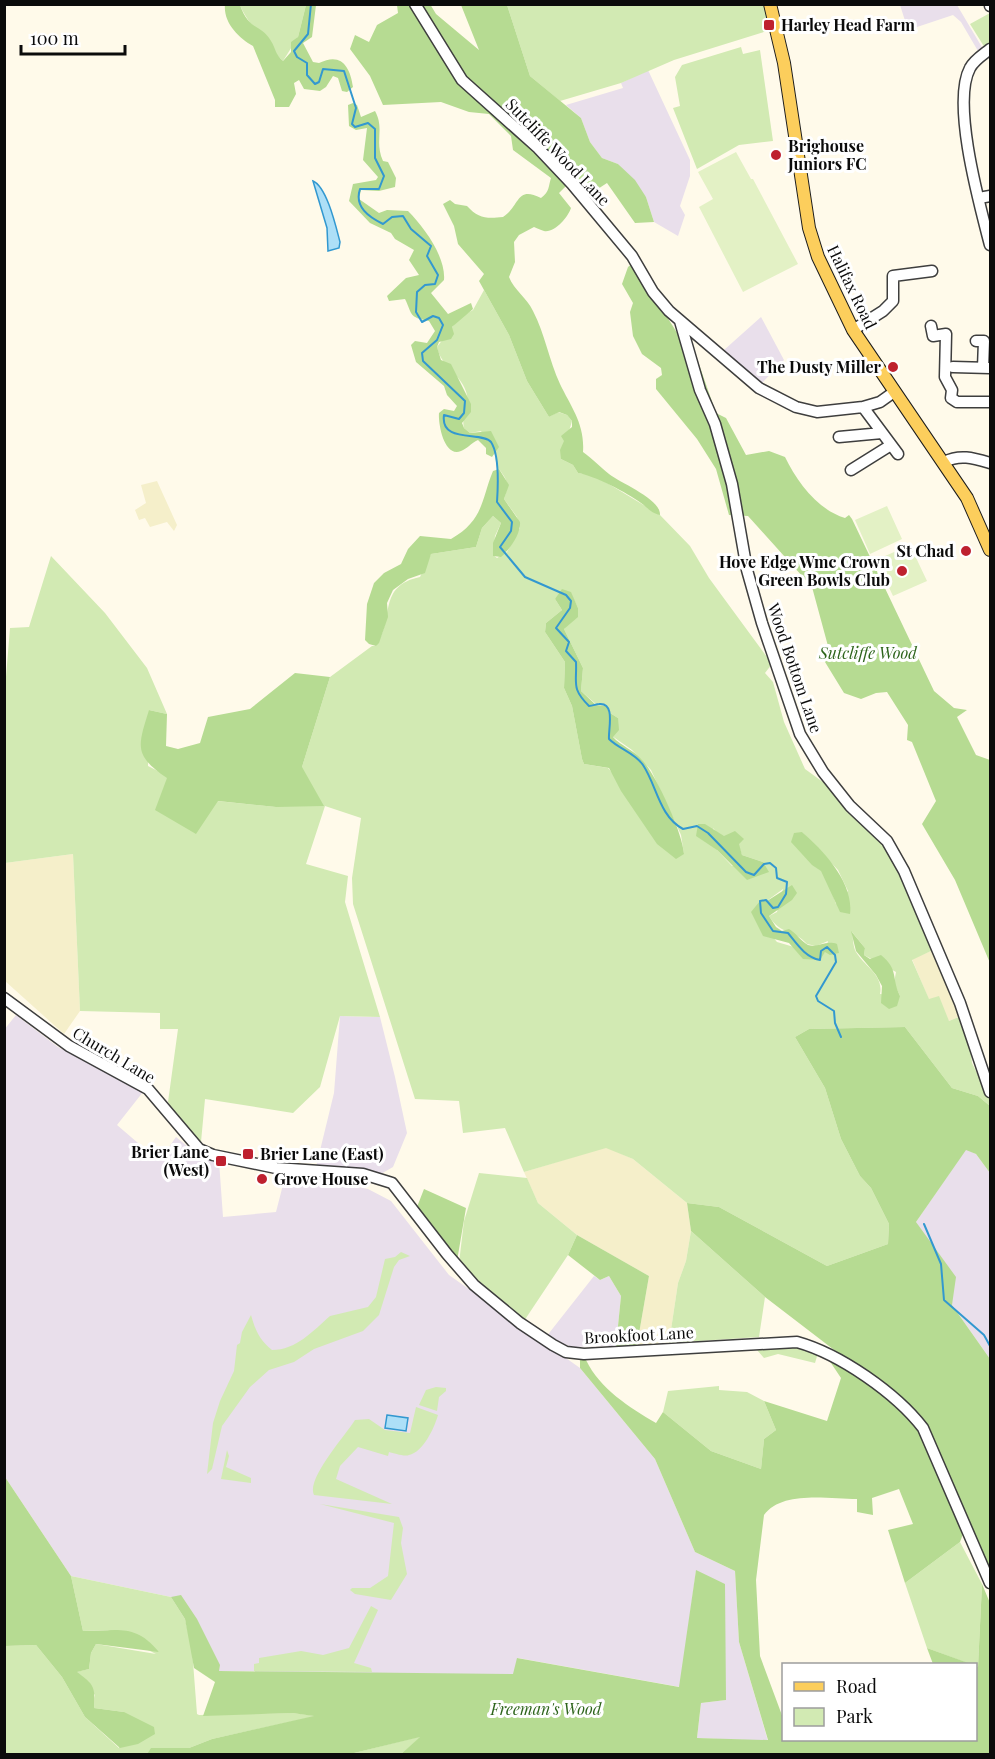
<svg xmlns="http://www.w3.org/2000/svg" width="995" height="1759" font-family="'Playfair Display',serif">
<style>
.industrial{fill:#e9dfeb}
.farmland{fill:#f5efca}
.green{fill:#d2eab3;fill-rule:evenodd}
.forest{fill:#b6db92}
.pitch{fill:#e3f1c5}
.water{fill:#addff7;stroke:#3298d0;stroke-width:1.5}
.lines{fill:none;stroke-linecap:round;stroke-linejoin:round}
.stream{stroke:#3298d0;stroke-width:2}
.minor-casing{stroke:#3e3e3e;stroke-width:13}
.major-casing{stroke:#1c1c1c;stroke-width:14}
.minor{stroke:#fff;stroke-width:10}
.major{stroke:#fcce5c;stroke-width:12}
.poi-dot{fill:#be212f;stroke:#fff;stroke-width:2}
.labels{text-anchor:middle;stroke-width:6;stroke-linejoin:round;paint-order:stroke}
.poi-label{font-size:16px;font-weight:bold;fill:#0b0b0b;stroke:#fff;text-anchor:start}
.street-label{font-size:16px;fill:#0b0b0b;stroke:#fff}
.park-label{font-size:16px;font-style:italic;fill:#2d641b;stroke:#fff}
</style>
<rect width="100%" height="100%" fill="#fffaea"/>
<path class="industrial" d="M900,5H957L983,49L978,51L961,22L953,15L908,30Z
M648,70L690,160V176L680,206L685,215L678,236L654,222L646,197L618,164L602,158L590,142L581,118L566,105L623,88L621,83Z
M761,317L784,360L761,384L724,350Z
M16,1015L58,1047L143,1092L117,1125L159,1161L176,1137L193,1151L219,1161L223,1217L276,1212L286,1173L368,1189L391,1201L449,1275L580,1368L655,1459L695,1552L735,1571L739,1642L768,1741L697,1738L701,1703L726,1700L696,1571L680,1687L518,1658L514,1675L219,1671L171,1597L71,1576L5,1477L4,1030Z
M340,1016L380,1017L395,1077L407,1133L393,1167L379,1175L316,1167L334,1093Z
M966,1149L976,1154L990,1173V1359L952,1305L916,1222Z
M594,1276L600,1280L609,1276L621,1296L616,1346L572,1347L546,1337Z"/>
<path class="farmland" d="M157,481L177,525L174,531L167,522L150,527L145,518L139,520L135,510L146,503L141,485Z
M73,854L80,1011L64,1034L5,981V863Z
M933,950L961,1016L949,1021L929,1000L912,959Z
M606,1147L633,1159L687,1203L691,1231L686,1261L678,1283L669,1343L637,1345L649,1276L577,1235L538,1203L524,1172Z"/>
<path class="green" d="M240,5H306L298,37L283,61C270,49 246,21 240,5Z
M507,5H764L770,30L674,60L621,83L560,101L530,76Z
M990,13V44L985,48L970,24Z
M741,47L743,54L760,50L773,141L739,145L697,169L673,108L680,106L675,77L682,65Z
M484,290L509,335L527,381L549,417L558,412L567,415L572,421L561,459L573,465L578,473L594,475L660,515L690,546L709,578L772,664L765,673L773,682L784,722L805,769L827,785L880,839L905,880L916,914L933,950L912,960L929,999L939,996L949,1021L961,1016L969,1037L972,1063L990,1100V1106L978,1096L952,1088L905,1027L809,1029L795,1037L825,1088L841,1139L860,1176L871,1188L889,1224L888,1244L827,1266L719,1207L687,1203L633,1159L606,1148L524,1172L505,1128L463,1133L459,1101L415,1099L353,904L352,878L361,818L325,806L306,864L348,876L345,902L380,1017L340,1016L320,1087L293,1113L205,1099L201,1142L181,1127L168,1102L178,1029H160V1013L80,1011L73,854L5,863L4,701L10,628L29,627L51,556L105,613L147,668L167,714L149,710L148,766L217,801L276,807L302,767L330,677L372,646H376C395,618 377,586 420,577L431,554L476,547L482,528L493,516L501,523L495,536L493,555L497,558L507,552L520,528L517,517L504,499C509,484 508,481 499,469H497L495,455L481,431L470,433L464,428C461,417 469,405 467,395C463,375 440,366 437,347L460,317L473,310ZM570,592L578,608L564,629L583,668L581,691L597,705L606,706L610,713L618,718L612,736L632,750L651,770L681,835L684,854L608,768L584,764L582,759L572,706L564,688L565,662L545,632L546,623L562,610L555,599ZM713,828L718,834L738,844L742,855L763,862L732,866L717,850ZM802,832L838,870L848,891L836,904L828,882ZM783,889L777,912L769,916C780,935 794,929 807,944L816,946L828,941L825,952L821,955L777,942L752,912ZM852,932L865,948L864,955L896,972L894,983L900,996L880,994C884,975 864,966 856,952C853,947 853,938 852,932Z
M479,1173L527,1178L538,1203L577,1235L568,1255L524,1321L459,1263L464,1221Z
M691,1231L765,1297L759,1337L669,1343L678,1283L686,1261Z
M401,1252L410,1256L399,1260L394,1267L379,1315L363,1331L314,1349L294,1362L269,1370L250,1387L222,1426L212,1469L207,1474L213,1423L220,1401L234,1371L237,1345L240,1343L242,1332L251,1315C255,1329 259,1340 272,1350C296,1350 313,1331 330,1316L368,1307L376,1297L385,1259L395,1257Z
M794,1345L818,1353L815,1363L778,1354L764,1358L757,1350Z
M719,1386V1390L747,1392L764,1401L776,1430L764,1439L761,1469L711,1451L663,1412L668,1391Z
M436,1387L446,1388V1391L439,1397L437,1411L419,1405L426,1390Z
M416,1407L438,1415C434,1429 423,1452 409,1455C404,1457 394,1453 389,1452L388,1456L358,1447L340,1466L336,1479L392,1504L314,1495C306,1479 345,1436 355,1420L369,1419L385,1430L410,1433Z
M227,1450L229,1456L226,1467L251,1478V1483L221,1479Z
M320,1504L399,1517L403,1528L401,1543L407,1574L391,1600L355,1594L350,1590L352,1588H370L388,1576L394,1523Z
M960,1542L982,1584L978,1667L927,1648L905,1583Z
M71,1576L171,1597L185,1619L192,1649L197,1714L199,1715L292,1713L317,1716L212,1739L189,1748L151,1749L147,1754H5L4,1646L36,1645L62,1677L85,1717L119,1748L124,1712L94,1708L95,1695L76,1672L89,1669L91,1653L96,1644L156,1654L108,1630L83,1631Z
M371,1606L378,1610L354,1663L371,1668L372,1672L254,1671V1664L259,1663V1658L301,1651L323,1655L349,1648Z
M422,1736L401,1754H350Z"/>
<path class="forest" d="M225,4L240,5C249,31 261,24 271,41C276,49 275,54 283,61L291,52V42L298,37L306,5H316L312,37L303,43L313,62L319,63C341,52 350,66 353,87L347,92L342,91L338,78L333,76L326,87L320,91L304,89L299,80L294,83L296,94L289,107H275V100L253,46C239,38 223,23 225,4Z
M430,4L436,14L479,50L461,5H507L530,76L581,118L590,142L602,158L618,164L635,180L646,197L654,222L635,223L607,183L587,196L583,202L566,186L559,193L571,208C568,217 555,233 544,231C540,230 537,228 534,227L519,235L514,242L515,262L509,277C514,290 527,298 533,311C545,334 549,360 560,384C571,407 585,424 583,452C593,459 600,467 609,474C622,484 661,499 660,515C651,513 648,508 641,503C628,493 593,475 578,473L573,465L561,459L560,450L564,441L561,436L572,427V421L567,415L559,412L549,417L527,381L509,335L479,281L484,274L458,244L454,226L443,204L450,200L455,204L467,206C478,218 486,219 503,217C520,206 516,185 541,198C550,191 548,187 551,178L513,150L511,136L489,114L469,112L441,102L383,105L370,76L350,49L355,35L369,42L377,25L398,13L397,5Z
M353,103L357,105L361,117L375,111C385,129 374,141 383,161L388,162L396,178L395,187L379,191L361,190L359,199L379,213L387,210L408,211C424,227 446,257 444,280L431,293L448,314L471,303L473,309L452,327L454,334L451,339L439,342L437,347L441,360L451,364L471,404V412L462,423L464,428L470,433L491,431L499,447L492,457L486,454V448L478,440C471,443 467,449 461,451C444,458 438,423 439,413L444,409L454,411L457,406L447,395L444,386L416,362L411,345L415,341L427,343L435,331L429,321C408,317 413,315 405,299L389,301L387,296L406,278L419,275L409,260L414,250L395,239L391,233L370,223L349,201L353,184L376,180L378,177L363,160L367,128L356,130L349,126L348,105Z
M633,263L686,347H693L716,413L726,418L746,455L769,451L785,457C797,482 818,510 845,518L849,515L852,519L934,691L954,708L967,710L957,717L976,755L990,760V963L955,880L922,824L936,801L912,742L907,740L908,725L887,692L876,693L861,699L844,693L825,662L828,646L812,587L748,516L729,515L716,469L697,439L656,389V379L662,375L661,368L642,354L633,336L630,312L633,303L622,284L628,267Z
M499,469L509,485L504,499L520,522C521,534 510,549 501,557L493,556V543L501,523L493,516L482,528L476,547L431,554L425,573L408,579L393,590L387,603L388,617L379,643L376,646L369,644L365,640L367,604L374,583L384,573L401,564L408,549L420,536L451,539C484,520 481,500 493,471Z
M562,589L571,592L578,608V617L564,629L583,668L581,691L596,705L606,706L610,713L618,718L619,730L613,737C621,746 634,750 642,760C656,774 683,834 684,854L676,859L657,844L621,791L609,768L584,764L582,759L572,706L564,688L565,662L545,632L546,623L562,610L555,599Z
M295,673L330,677L302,767L324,806L276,807L218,801L196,834L155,810L167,778C133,755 138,746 149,710L167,714L166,746L178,749L200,743L208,717L250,709Z
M698,824H705L724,836L735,831L744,839L739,844L742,855L763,862L769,872L747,880L717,850L696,836Z
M802,832C824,851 854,883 850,914L840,912L821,871L812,865L791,842L794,833Z
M792,885L797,893L792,900L769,916L776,927L782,931L789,929C796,933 802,942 808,945C818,948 825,940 837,944L839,953L830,955L825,952L820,960L803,959L789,943L763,936L751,912L760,901H767Z
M851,931L865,948L864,955L870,959L881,955C899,970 891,977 900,996L897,1006L889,1009L881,1003L882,986L876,975L856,951Z
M905,1027L952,1088L978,1096L990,1106V1173L976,1154L966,1150L916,1222L956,1277L952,1305L990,1359V1570L952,1481L919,1415L765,1297L691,1231L687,1203L719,1207L827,1266L888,1244L889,1224L871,1188L860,1176L841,1139L825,1088L795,1037L809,1029Z
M424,1189L466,1208L457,1261L417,1207Z
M577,1235L649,1276L637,1345L616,1346L621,1296L609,1276L600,1280L568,1255Z
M580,1359L586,1360C600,1389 629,1407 656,1423L663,1412L711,1451L761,1469L764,1439L776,1430L764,1401L827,1421L841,1378L829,1360L866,1380L917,1427L963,1534L960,1542L905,1583L888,1530L913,1524L899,1489L872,1498L873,1515L857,1512V1499C829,1499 782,1490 764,1515L756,1580L760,1656L783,1718L784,1740H976V1666L978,1667L982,1584L990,1603V1754H401L420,1737L350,1754H147L151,1748H189L212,1739L314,1716L292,1713L203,1716L215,1682L194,1668L185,1619L171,1597L181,1595L197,1619L220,1665L219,1671L513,1674L517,1658L679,1687L696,1570L725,1584L726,1700L701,1703L697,1738L768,1740L739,1642L735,1571L695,1552L655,1459L580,1368Z
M5,1477L71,1576L83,1631C118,1631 135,1623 159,1652L96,1644L91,1653L89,1669L77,1672C93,1684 96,1686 94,1708L124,1712L154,1727L155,1734L138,1744L120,1748L85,1717L62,1677L36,1645L5,1646Z
M927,1648L971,1664H933Z"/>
<path class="pitch" d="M736,152L751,179H753L798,264L743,292L699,207L713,199L698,172Z
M887,506L902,539L870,554L855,520Z
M910,545L927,581L893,596L876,560Z"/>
<path class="water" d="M313,181C327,187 336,227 340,242L339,248L328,251L327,228Z
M387,1415L408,1418L406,1431L385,1428Z"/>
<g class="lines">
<path class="stream" d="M311,4L308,34L294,51L297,57L307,63V75L315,84L319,82L323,69L344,71L356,108L352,124L355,127L368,123L375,129V158L384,176L379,189H360C354,207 369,217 383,224L392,217L403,216L411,229L431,246L427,256L438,275L435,284L425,285L417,292L416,312L422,322L433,316L439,318L443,325L437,340L422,353L423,361L465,401L464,413L459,419L444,415C440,444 482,431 491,442C499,454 498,487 497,502L512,522L511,531L500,547L525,577L566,595L571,601L570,608L556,628L569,642L566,651L576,662C577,684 571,688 589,706C593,706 596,704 599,704C616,702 608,730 609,739C619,749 635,753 643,765C657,786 659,816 683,829L697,826L708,833L746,872L754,875L764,864L770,863L776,868L777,878L787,882L786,894L778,907L773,908L766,900L760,901L761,913L773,931L788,933C797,944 805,957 820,960L821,951L827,947L835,955L836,962L816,996L818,1001L834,1011L835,1023L841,1037
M924,1224L941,1264L944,1300L984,1335L990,1346"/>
<defs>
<path id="minor" d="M415,4L462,80L538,148L572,184L632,256L653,292L669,311L759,388L796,407L817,412L863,407L880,402L894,392
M990,4V6
M990,49C984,54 974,60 970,68C951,103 980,206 990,245
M979,198L990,196
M680,321L700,390L715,424L732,484L747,570L762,623L800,734L823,772L850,806L887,841L904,871L960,1003L990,1092
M931,326L933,336L946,334L945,377L952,390L951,398L957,402H990
M853,330L883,311L893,301V276L932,271
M976,341H984L983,368
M953,367L990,368
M863,407L898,454
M839,437L882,433
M944,462C960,454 973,458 990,463
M851,470L891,445
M4,998L69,1046L148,1089L199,1149L213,1155L276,1168L363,1174L392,1183L447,1254L474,1285L520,1323L553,1345L566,1352L584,1354L797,1342C840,1354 896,1393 923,1428L990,1583"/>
<path id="major" d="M770,4L784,63L809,228L818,257L853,330L967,498L990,550"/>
</defs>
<use href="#minor" class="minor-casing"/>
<use href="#major" class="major-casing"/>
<use href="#minor" class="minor"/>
<use href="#major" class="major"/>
</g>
<g class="poi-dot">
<rect x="763" y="19" width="12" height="12" rx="3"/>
<circle cx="776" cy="155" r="6"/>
<circle cx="893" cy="367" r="6"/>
<circle cx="966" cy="551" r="6"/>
<circle cx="902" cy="571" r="6"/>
<rect x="242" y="1148" width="12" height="12" rx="3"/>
<rect x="215" y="1155" width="12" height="12" rx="3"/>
<circle cx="262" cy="1179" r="6"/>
</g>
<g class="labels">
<g class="poi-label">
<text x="781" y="31">Harley Head Farm</text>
<text x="788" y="152">Brighouse<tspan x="788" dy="18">Juniors FC</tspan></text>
<text x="881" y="373" text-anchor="end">The Dusty Miller</text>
<text x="954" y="557" text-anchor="end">St Chad</text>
<text x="890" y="568" text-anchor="end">Hove Edge Wmc Crown<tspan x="890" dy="18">Green Bowls Club</tspan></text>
<text x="209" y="1158" text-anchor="end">Brier Lane<tspan x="209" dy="18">(West)</tspan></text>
<text x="260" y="1160">Brier Lane (East)</text>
<text x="274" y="1185">Grove House</text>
</g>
<g class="street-label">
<text transform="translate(558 152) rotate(46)" y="6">Sutcliffe Wood Lane</text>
<text transform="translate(852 287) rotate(64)" y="6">Halifax Road</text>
<text transform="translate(795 668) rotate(71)" y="6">Wood Bottom Lane</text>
<text transform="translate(114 1055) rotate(31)" y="6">Church Lane</text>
<text transform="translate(639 1335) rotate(-3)" y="6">Brookfoot Lane</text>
</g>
<g class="park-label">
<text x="868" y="659">Sutcliffe Wood</text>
<text x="546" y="1715">Freeman's Wood</text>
</g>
</g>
<rect width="995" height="1759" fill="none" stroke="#0b0b0b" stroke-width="12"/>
<rect x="782" y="1663" width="195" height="78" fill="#ffffff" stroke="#9d9d9d" stroke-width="1.5"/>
<rect x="794" y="1682" width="30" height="9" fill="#fcce5c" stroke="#9d9d9d" stroke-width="1.5"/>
<text x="836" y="1693" font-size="18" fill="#0b0b0b">Road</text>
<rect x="794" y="1708" width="30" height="18" fill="#d2eab3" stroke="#9d9d9d" stroke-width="1.5"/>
<text x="836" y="1723" font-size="18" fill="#0b0b0b">Park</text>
<path d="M21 45v9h104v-9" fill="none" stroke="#0b0b0b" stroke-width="3"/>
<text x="30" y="45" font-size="18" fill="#0b0b0b" stroke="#ffffff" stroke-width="4.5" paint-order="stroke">100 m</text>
</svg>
